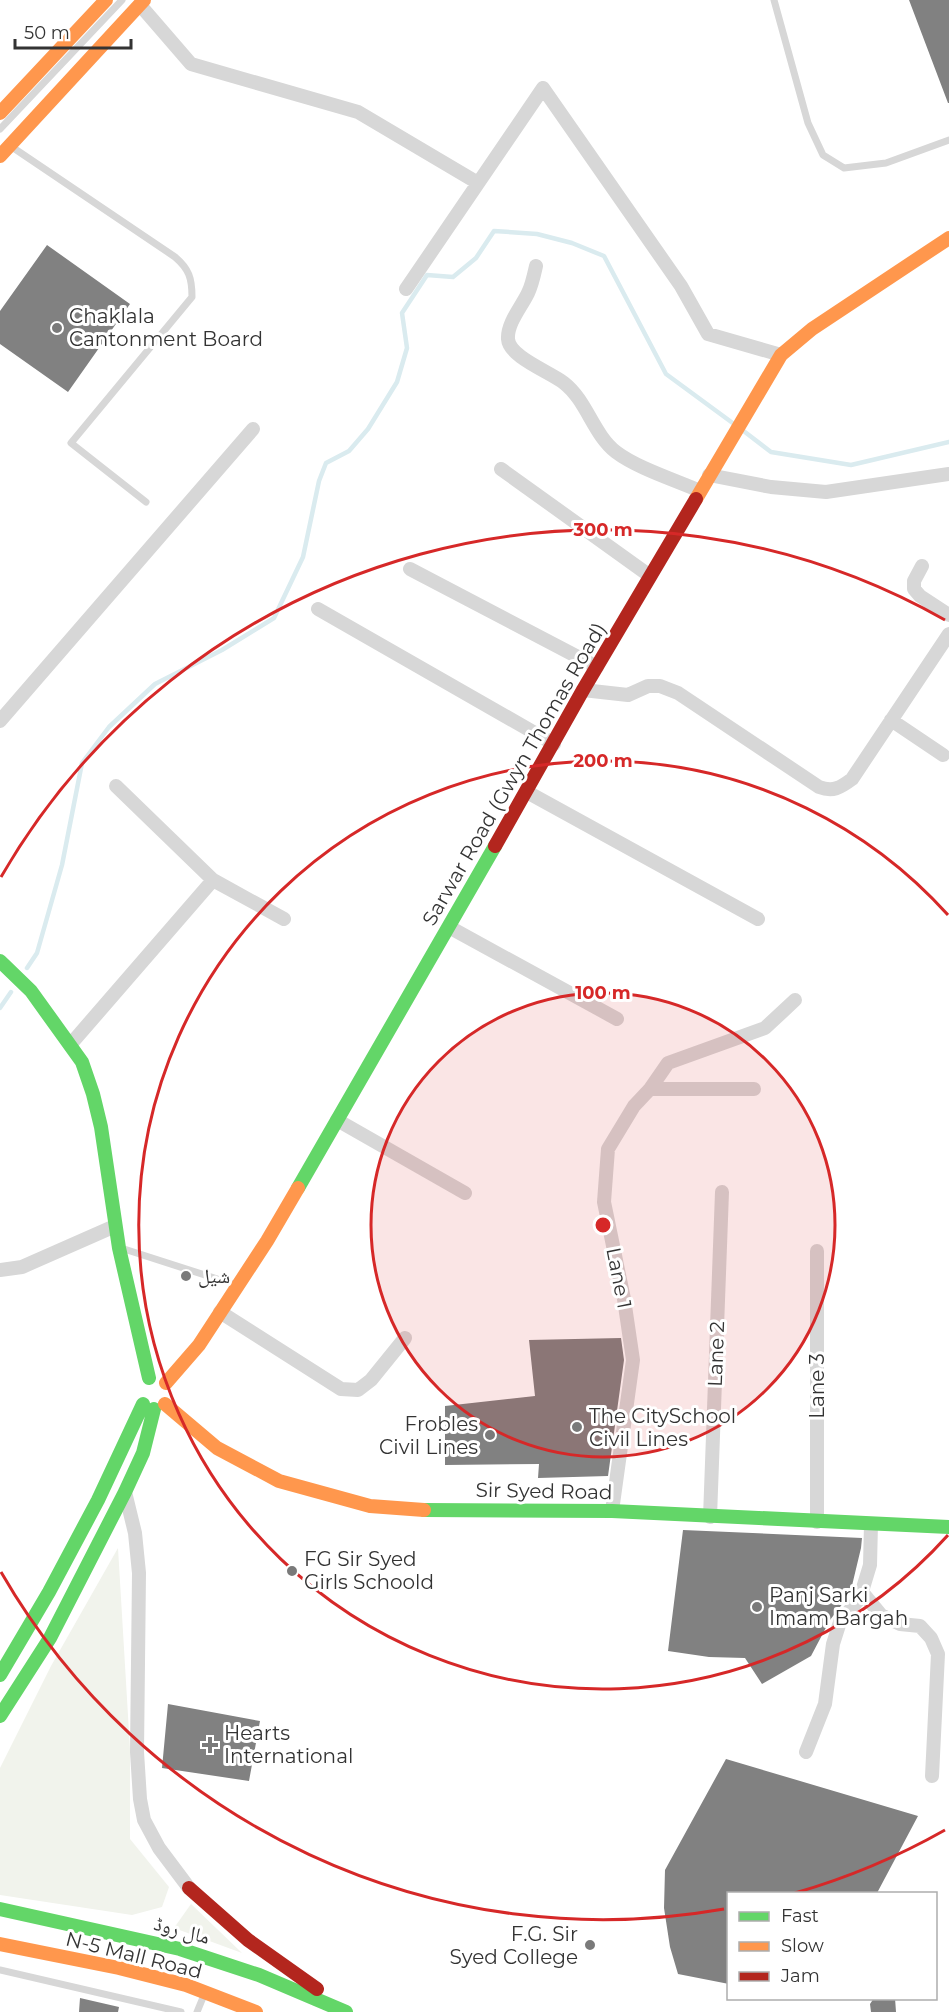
<svg xmlns="http://www.w3.org/2000/svg" width="949" height="2012" font-family="Montserrat,'Noto Naskh Arabic',sans-serif">
<style>
.green{fill:#f1f3ec}
.lines{fill:none;stroke-linecap:round;stroke-linejoin:round}
.stream{stroke:#daebef;stroke-width:4.5}
.building{fill:#818181}
.lane{stroke:#d7d7d7;stroke-width:7}
.street{stroke:#d7d7d7;stroke-width:14}
.fast{stroke:#63d668;stroke-width:14}
.slow{stroke:#ff974d;stroke-width:14}
.jam{stroke:#b3261e;stroke-width:14}
.ring{fill:none;stroke:#d62828;stroke-width:3}
.poi-dot{fill:#7a7a7a;stroke:#fff;stroke-width:2}
.labels{text-anchor:middle;stroke-width:6;stroke-linejoin:round;paint-order:stroke}
.poi-label{font-size:20px;fill:#333;stroke:#fff;text-anchor:start}
.street-label{font-size:20px;fill:#333;stroke:#fff}
.centre{fill:#d62828;stroke:#fff;stroke-width:3}
.ring-label{font-size:18px;text-anchor:middle;font-weight:bold;fill:#d62828;stroke:#fff;stroke-width:6;stroke-linejoin:round;paint-order:stroke}
</style>
<rect width="100%" height="100%" fill="#fff"/>
<path class="green" d="M118,1548L130,1749V1839L169,1887L162,1907L132,1915L0,1895V1768L51,1666Z
M191,1904L242,1953L174,1928Z"/>
<g class="lines">
<path class="stream" d="M741,429L771,452L851,465L949,442
M27,968L37,953L62,865L82,763L109,727L155,684L222,650L274,618L303,557L319,481L326,463L349,451L368,429L397,382L407,348L402,313L427,275L453,277L476,258L494,231L537,234L572,243L604,256L666,374L734,424
M0,1008L11,992"/>
</g>
<path class="building" d="M909,0H949V103H948Z
M47,245L130,304L68,392L0,344V311Z
M621,1338L624,1360L608,1476L538,1478L539,1464L445,1465V1406L535,1396L529,1340Z
M683,1530L862,1538L861,1548L850,1594L830,1620L811,1656L762,1684L745,1658L709,1657L668,1651Z
M168,1704L260,1721L249,1781L162,1768Z
M726,1759L918,1816L877,1893H729V1984L678,1974L670,1947L664,1908L665,1870Z
M80,1998L119,2007L118,2012H79Z
M874,1998H895L896,2012H871L870,2004Z"/>
<g class="lines">
<path class="lane" d="M774,0L808,123L823,155L844,168L886,163L949,140
M0,129L122,0
M12,147L175,257C189,269 192,278 192,297L71,443L146,502
M121,1248L236,1285
M0,1970L181,2012
M197,2012L204,1995"/>
<path class="street" d="M140,5L191,64L358,112L478,183
M536,266C534,275 532,285 528,293C522,306 507,323 508,339C509,357 550,372 564,383C587,401 593,434 616,452C637,468 675,480 700,491
M406,289L543,88L681,286L708,334L781,355
M501,469L650,576
M709,475L771,487L826,492L949,474
M922,566L914,581V589L920,596L949,615
M410,569L597,667
M318,609L554,744
M583,690L628,695L648,686H660L678,693L819,787C833,792 840,788 852,779L949,634
M891,720L943,755
M0,721L253,429
M116,786L213,880L284,919
M527,792L758,919
M449,927L617,1019
M70,1045L213,880
M650,1089H754
M337,1120L465,1193
M0,1270L22,1267L115,1226
M220,1312L341,1389L358,1390L371,1380L405,1338
M125,1492L135,1533L139,1573L137,1752L140,1799L144,1820L159,1848L189,1888
M612,1511L633,1360L624,1299L604,1202L608,1149L634,1106L650,1089L668,1063L765,1028L795,1000
M710,1517L722,1192
M817,1522V1251
M862,1592L881,1615L900,1624L920,1626L931,1638L938,1654L932,1776
M806,1752L825,1704L833,1644L840,1622L860,1598L870,1565L871,1524"/>
<path class="fast" d="M0,961L31,991L82,1062L93,1094L101,1127L119,1248L149,1378
M298,1188L495,846
M424,1510L612,1511L949,1527
M0,1675L49,1592L98,1500L143,1404
M0,1716L50,1638L125,1492L143,1453L154,1409
M0,1909L180,1949L259,1975L346,2012"/>
<path class="slow" d="M0,113L106,0
M0,156L144,0
M696,499L781,355L812,329L949,238
M166,1383L199,1345L267,1241L298,1188
M165,1404L217,1448L279,1481L370,1506L424,1510
M0,1944L119,1968L186,1985L256,2012"/>
<path class="jam" d="M495,846L583,690L696,499
M189,1888L248,1940L317,1989"/>
</g>
<circle cx="603" cy="1225" r="232" fill="#d62828" fill-opacity=".12"/>
<g class="ring">
<circle cx="603" cy="1225" r="232"/>
<path d="M948 1535A464 464 0 1 1 948 915"/>
<path d="M945 1830A695 695 0 0 1 795 1893M724 1909A695 695 0 0 1 1 1572M1 877A695 695 0 0 1 945 620"/>
</g>
<g class="poi-dot">
<circle cx="57" cy="328" r="6"/>
<circle cx="186" cy="1276" r="6"/>
<circle cx="577" cy="1427" r="6"/>
<circle cx="490" cy="1435" r="6"/>
<circle cx="292" cy="1571" r="6"/>
<circle cx="757" cy="1607" r="6"/>
<path d="M207 1736h6v6h6v6h-6v6h-6v-6h-6v-6h6z"/>
<circle cx="590" cy="1945" r="6"/>
</g>
<g class="labels">
<g class="poi-label">
<text x="69" y="323">Chaklala<tspan x="69" dy="23">Cantonment Board</tspan></text>
<text x="198" y="1283">شیل</text>
<text x="589" y="1423">The CitySchool<tspan x="589" dy="23">Civil Lines</tspan></text>
<text x="478" y="1431" text-anchor="end">Frobles<tspan x="478" dy="23">Civil Lines</tspan></text>
<text x="304" y="1566">FG Sir Syed<tspan x="304" dy="23">Girls Schoold</tspan></text>
<text x="769" y="1602">Panj Sarki<tspan x="769" dy="23">Imam Bargah</tspan></text>
<text x="224" y="1740">Hearts<tspan x="224" dy="23">International</tspan></text>
<text x="578" y="1941" text-anchor="end">F.G. Sir<tspan x="578" dy="23">Syed College</tspan></text>
</g>
<g class="street-label">
<text transform="translate(514 774) rotate(-60)" y="7">Sarwar Road (Gwyn Thomas Road)</text>
<text transform="translate(619 1278) rotate(79)" y="7">Lane 1</text>
<text transform="translate(716 1354) rotate(-88)" y="7">Lane 2</text>
<text transform="translate(817 1386) rotate(-90)" y="7">Lane 3</text>
<text transform="translate(544 1491) rotate(1)" y="7">Sir Syed Road</text>
<text transform="translate(182 1930) rotate(15)" y="7">مال روڈ</text>
<text transform="translate(134 1955) rotate(14)" y="7">N-5 Mall Road</text>
</g>
</g>
<circle cx="603" cy="1225" r="9" class="centre"/>
<g class="ring-label">
<text x="603" y="536">300 m</text>
<text x="603" y="767">200 m</text>
<text x="603" y="999">100 m</text>
</g>
<rect x="727" y="1892" width="210" height="108" fill="#ffffff" stroke="#adadad" stroke-width="1.5"/>
<rect x="739" y="1912" width="30" height="9" fill="#63d668" stroke="#adadad" stroke-width="1.5"/>
<text x="781" y="1922" font-size="18" fill="#333333">Fast</text>
<rect x="739" y="1942" width="30" height="9" fill="#ff974d" stroke="#adadad" stroke-width="1.5"/>
<text x="781" y="1952" font-size="18" fill="#333333">Slow</text>
<rect x="739" y="1972" width="30" height="9" fill="#b3261e" stroke="#adadad" stroke-width="1.5"/>
<text x="781" y="1982" font-size="18" fill="#333333">Jam</text>
<path d="M15 39v9h116v-9" fill="none" stroke="#333333" stroke-width="3"/>
<text x="24" y="39" font-size="18" fill="#333333" stroke="#ffffff" stroke-width="4.5" paint-order="stroke">50 m</text>
</svg>
